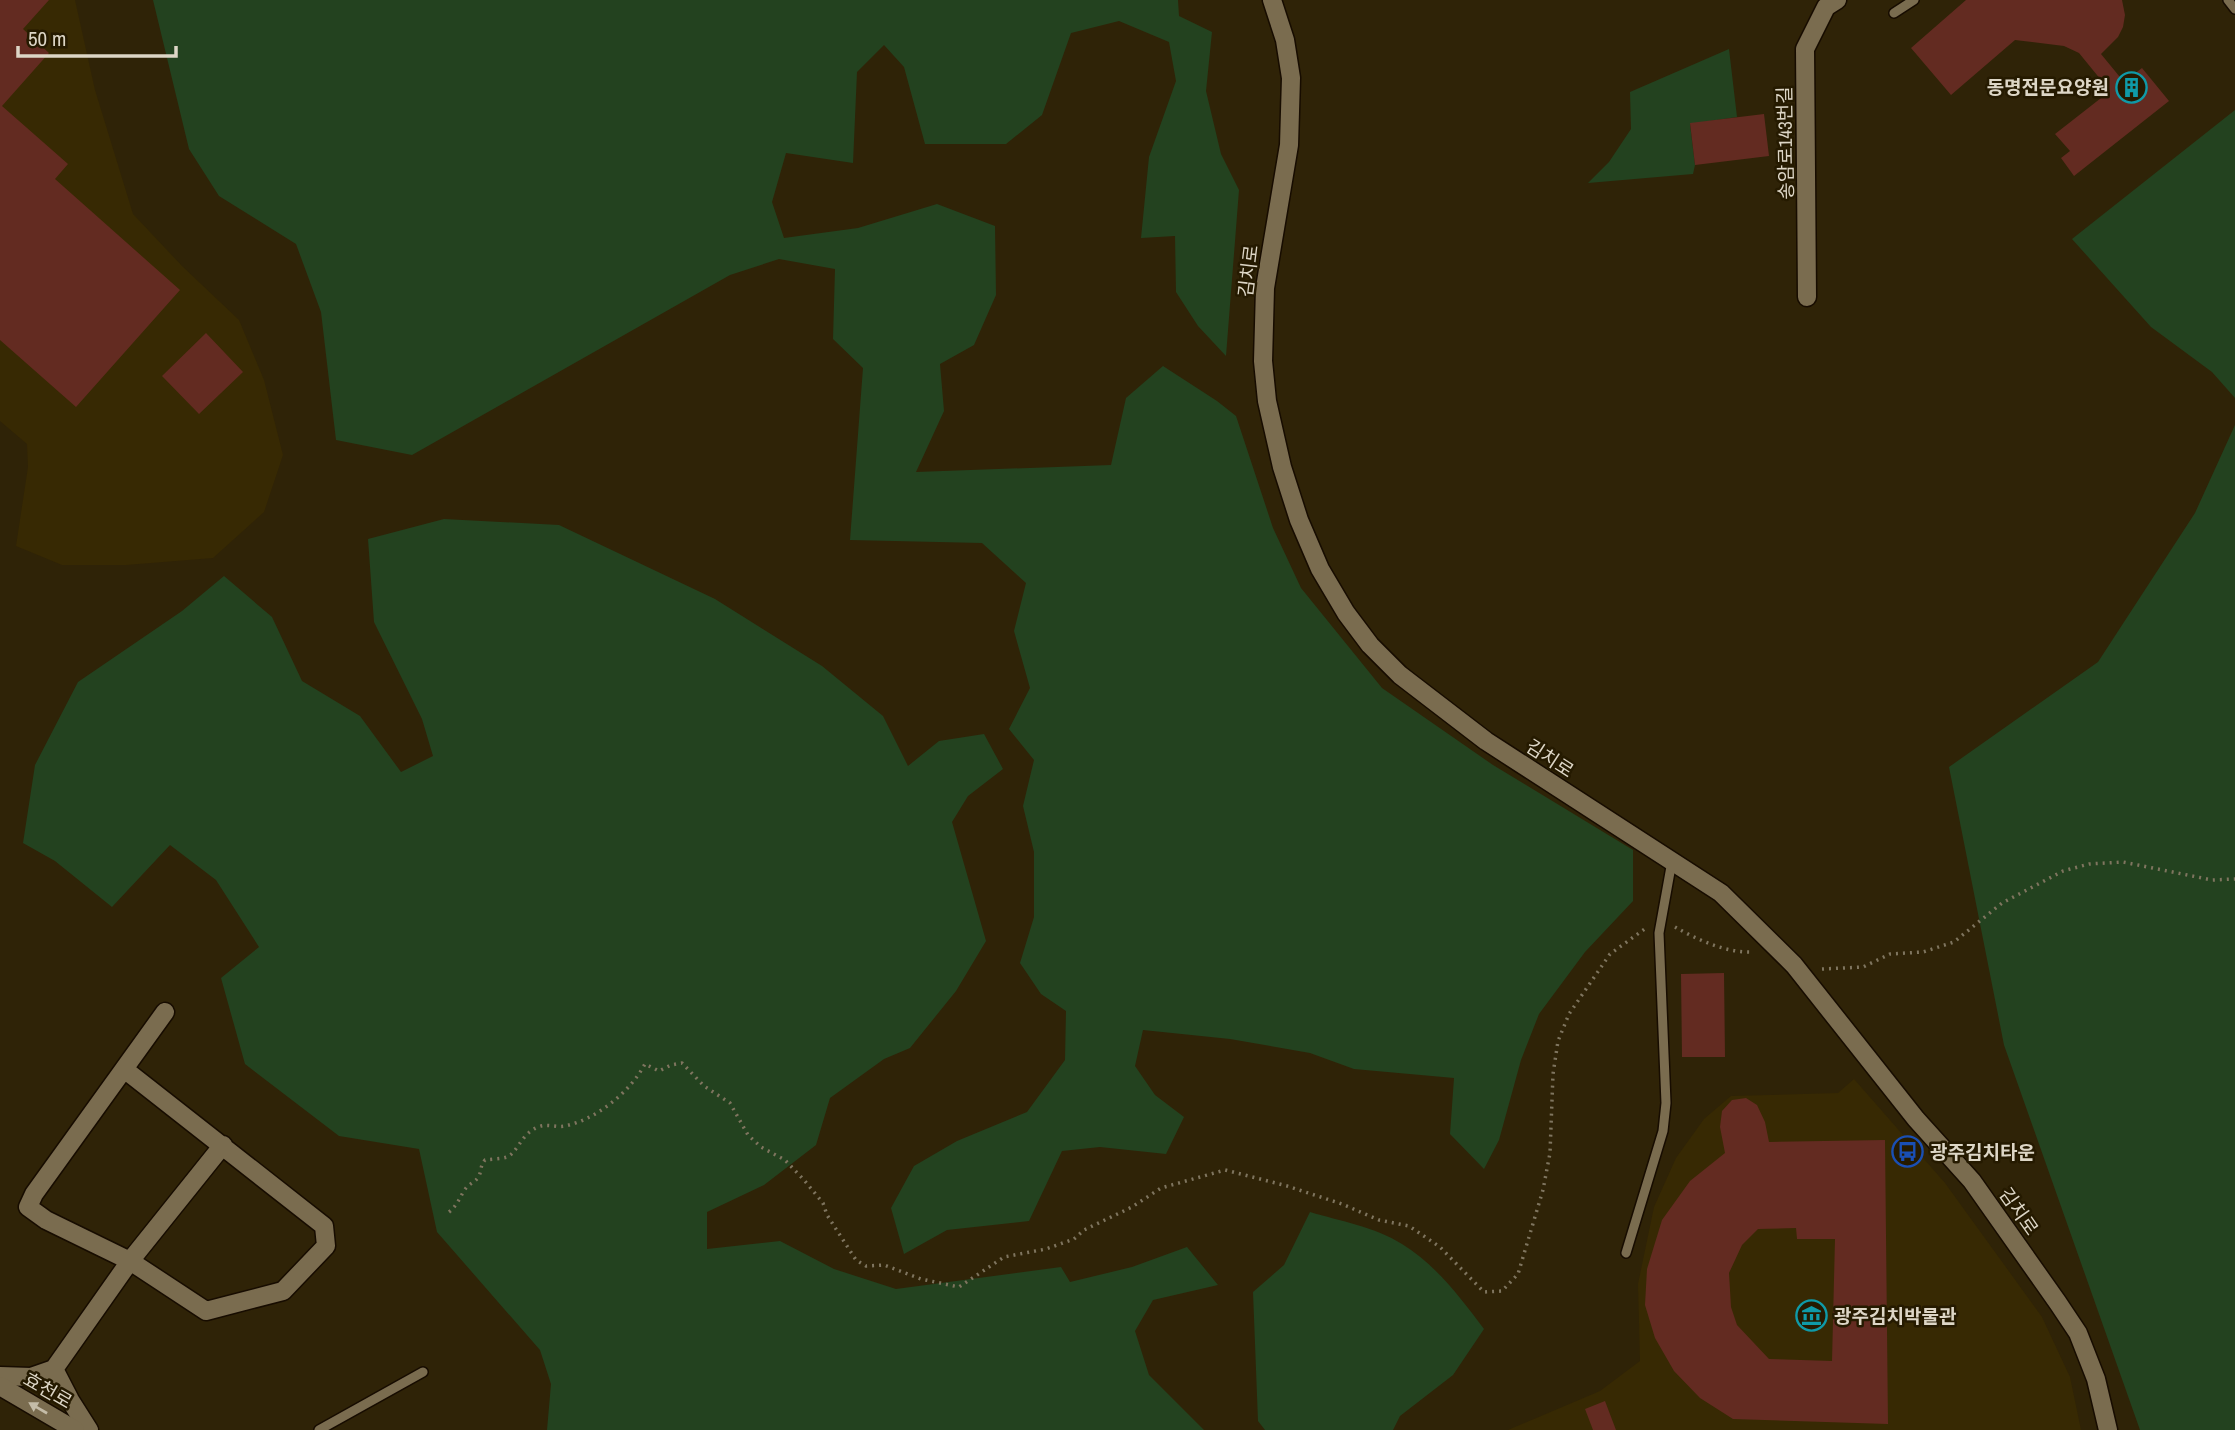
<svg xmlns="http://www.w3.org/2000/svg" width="2235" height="1430" font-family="'Archivo Narrow','Noto Sans KR',sans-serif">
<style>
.built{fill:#372903}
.green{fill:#23421f}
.building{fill:#632b21;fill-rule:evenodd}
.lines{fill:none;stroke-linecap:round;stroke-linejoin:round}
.service-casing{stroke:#170c00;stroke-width:12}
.minor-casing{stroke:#170c00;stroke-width:21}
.tertiary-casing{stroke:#170c00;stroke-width:21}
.secondary-casing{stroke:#170c00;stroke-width:21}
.path{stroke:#7f755f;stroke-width:3.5;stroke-dasharray:2 5;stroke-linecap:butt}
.service{stroke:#7a6c4f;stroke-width:9}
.minor{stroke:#7a6c4f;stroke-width:18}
.tertiary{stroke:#7a6c4f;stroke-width:18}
.secondary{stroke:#7a6c4f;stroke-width:18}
.oneway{fill:#c4bca8}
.labels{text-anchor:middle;stroke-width:5;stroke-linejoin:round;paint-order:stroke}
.poi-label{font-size:19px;font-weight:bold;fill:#ddd6c6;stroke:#251a00;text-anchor:start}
.street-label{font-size:19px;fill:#ddd6c6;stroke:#251a00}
</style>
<rect width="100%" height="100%" fill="#2f2307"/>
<path class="built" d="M0,0H75L95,90L133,214L182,266L239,320L264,380L283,455L264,512L213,558L126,565H62L16,546L28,467L27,444L0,421Z
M1854,1079L1945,1183L2042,1317L2070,1377L2081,1430H1508L1600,1391L1640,1361L1638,1284L1654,1207L1676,1158L1704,1119L1731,1096L1838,1093Z"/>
<path class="green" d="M153,0H1178L1179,16L1212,32L1206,91L1221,154L1239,190L1226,356L1198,326L1176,292L1175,236L1141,238L1149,157L1176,81L1169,42L1119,21L1071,33L1042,115L1006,144H925L904,67L884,45L857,72L853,163L786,153L772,202L784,238L858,228L937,204L995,226L996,295L974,345L940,364L944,411L916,472L1111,465L1126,398L1163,366L1217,401L1236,416L1273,528L1301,588L1382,688L1493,765L1633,850V901L1585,952L1539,1014L1521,1060L1499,1140L1484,1169L1450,1134L1454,1078L1354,1069L1310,1053L1230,1039L1143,1030L1135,1066L1155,1095L1184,1117L1166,1154L1100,1147L1062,1151L1029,1221L947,1230L904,1254L891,1208L914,1166L957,1141L1027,1112L1065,1060L1066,1011L1041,994L1020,963L1034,917V852L1023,806L1034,760L1009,729L1030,688L1014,631L1026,583L982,543L850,540L863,368L833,339L835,269L779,259L730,275L412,455L336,440L321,312L296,244L219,196L189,149Z
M1729,49L1737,117L1690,124L1695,165L1693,174L1588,183L1609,162L1631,129L1630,92Z
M2235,110V398L2212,372L2151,327L2072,239Z
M2235,425V1430H2140L2004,1045L1949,767L2098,662L2195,513Z
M444,519L559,525L715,599L822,666L883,716L908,766L939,741L984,734L1003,769L968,796L952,822L986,941L956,991L910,1048L884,1059L830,1098L816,1145L764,1185L707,1212V1249L780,1241L834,1269L896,1289L1061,1267L1070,1282L1132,1267L1187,1247L1218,1285L1153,1300L1135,1331L1149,1375L1204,1430H547L551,1384L540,1350L437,1232L419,1149L339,1136L245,1064L221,978L259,947L216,880L170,845L112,907L55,861L23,843L35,765L78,682L182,611L224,576L272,617L302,681L360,716L401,772L433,756L422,719L374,622L368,539Z
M1310,1212C1340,1221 1375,1227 1402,1244C1436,1265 1460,1297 1484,1329L1453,1375L1400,1416L1393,1430H1265L1258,1421L1253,1292L1284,1265Z"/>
<path class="building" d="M0,0H49L23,29L49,53L2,106L68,164L55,179L180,290L76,407L0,340Z
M1966,0H2122L2125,15L2123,27L2118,37L2101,54L2124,82L2142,68L2169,101L2074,176L2061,158L2070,151L2055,134L2110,91L2079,53L2064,46L2015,40L1951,95L1911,48Z
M1764,114L1769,156L1695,165L1690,123Z
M206,333L243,372L199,414L162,376Z
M1724,973L1725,1057H1682L1681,974Z
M1746,1098L1757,1105L1765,1122L1769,1142L1885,1140L1888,1424L1733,1419L1700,1398L1674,1371L1655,1338L1645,1305L1647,1269L1662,1220L1690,1181L1725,1153L1720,1127L1722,1111L1732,1100ZM1796,1228L1797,1239H1835L1832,1361L1769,1359L1737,1325L1731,1307L1729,1273L1742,1245L1758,1229Z
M1605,1401L1616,1430H1593L1585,1409Z"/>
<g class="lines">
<defs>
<path id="service" d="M2228,0L2235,9
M1894,13L1914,0
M1626,1253L1663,1131L1666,1103L1659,933L1672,861
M319,1430L423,1372"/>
<path id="minor" d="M1807,297L1805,49L1826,7L1837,0
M124,1069L324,1226L326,1246L283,1291L206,1311L130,1261L46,1220L28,1207L34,1194L165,1012
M54,1369L70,1400L89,1430
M0,1376L31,1377L54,1369L130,1261L223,1145"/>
<path id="tertiary" d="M1272,0L1285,40L1291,78L1289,145L1265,288L1263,361L1267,401L1282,467L1299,520L1320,569L1346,613L1370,645L1400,675L1486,741L1721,893L1794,965L1916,1119L1972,1181L2058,1303L2078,1333L2096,1379L2108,1430"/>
<path id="secondary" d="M0,1386L75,1430"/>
</defs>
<use href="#service" class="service-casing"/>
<use href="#minor" class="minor-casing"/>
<use href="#tertiary" class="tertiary-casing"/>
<use href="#secondary" class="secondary-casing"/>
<path class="path" d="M1675,927C1698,940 1726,953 1753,952
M1822,969L1863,967L1890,954L1923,952L1954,942L2002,903L2063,871L2089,864L2123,862L2212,880L2235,879
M449,1212C458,1205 460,1196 466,1188C470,1183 476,1182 479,1176C482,1169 480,1166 485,1160C492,1159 501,1159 507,1157C518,1152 521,1134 538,1127C547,1123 556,1128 565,1126C597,1119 630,1092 645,1064L659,1071L671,1065L682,1063L704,1086L730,1103L748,1135L761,1147L785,1160L804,1180L823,1203L827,1215L856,1260L866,1266L884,1265L921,1279L959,1287L1004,1257L1046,1249L1074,1239L1084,1230L1132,1207L1161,1188L1225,1170L1287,1186L1342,1204L1379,1220L1409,1226L1440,1247L1484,1292L1502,1291L1518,1274L1543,1190L1550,1153L1553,1074L1558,1041L1569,1014L1610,954L1646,928"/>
<use href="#service" class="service"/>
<use href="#minor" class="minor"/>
<use href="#tertiary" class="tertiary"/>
<use href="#secondary" class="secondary"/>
</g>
<defs><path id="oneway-solid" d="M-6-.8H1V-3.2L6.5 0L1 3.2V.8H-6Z" transform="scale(1.75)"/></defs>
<use class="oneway" href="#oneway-solid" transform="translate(38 1408) rotate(-150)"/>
<defs>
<symbol id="building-ring" viewBox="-11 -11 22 22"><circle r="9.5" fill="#251a00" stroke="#0f9aa8" stroke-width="1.5"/><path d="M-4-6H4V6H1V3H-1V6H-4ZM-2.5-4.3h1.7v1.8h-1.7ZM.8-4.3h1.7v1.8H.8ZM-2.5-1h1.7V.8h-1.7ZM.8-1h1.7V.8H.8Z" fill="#0f9aa8"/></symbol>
<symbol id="bus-ring" viewBox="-11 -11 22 22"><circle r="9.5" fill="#251a00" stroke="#1a4fb4" stroke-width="1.5"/><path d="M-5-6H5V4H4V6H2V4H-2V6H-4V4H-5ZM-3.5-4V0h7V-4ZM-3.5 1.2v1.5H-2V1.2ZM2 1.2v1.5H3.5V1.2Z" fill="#1a4fb4"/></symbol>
<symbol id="museum-ring" viewBox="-11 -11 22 22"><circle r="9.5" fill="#251a00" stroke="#0f9aa8" stroke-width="1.5"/><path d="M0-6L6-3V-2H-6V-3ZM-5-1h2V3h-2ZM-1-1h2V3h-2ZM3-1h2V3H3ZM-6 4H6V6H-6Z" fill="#0f9aa8"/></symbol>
</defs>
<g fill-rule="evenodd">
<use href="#building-ring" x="2114" y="70" width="35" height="35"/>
<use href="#bus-ring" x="1890" y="1134" width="35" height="35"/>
<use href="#museum-ring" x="1794" y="1298" width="35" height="35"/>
</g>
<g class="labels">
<g class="poi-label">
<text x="2109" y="94" text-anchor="end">동명전문요양원</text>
<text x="1930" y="1159">광주김치타운</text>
<text x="1834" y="1323">광주김치박물관</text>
</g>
<g class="street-label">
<text transform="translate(1785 143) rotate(-91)" y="7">송암로143번길</text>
<text transform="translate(1248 271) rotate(-83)" y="7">김치로</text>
<text transform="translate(1550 758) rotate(33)" y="7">김치로</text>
<text transform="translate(2019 1211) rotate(55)" y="7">김치로</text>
<text transform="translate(48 1390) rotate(30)" y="7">효천로</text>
</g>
</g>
<path d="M18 46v10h158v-10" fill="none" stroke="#ddd6c6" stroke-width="3.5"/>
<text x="28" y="46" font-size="21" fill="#ddd6c6" stroke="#251a00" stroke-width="5" paint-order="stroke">50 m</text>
</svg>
